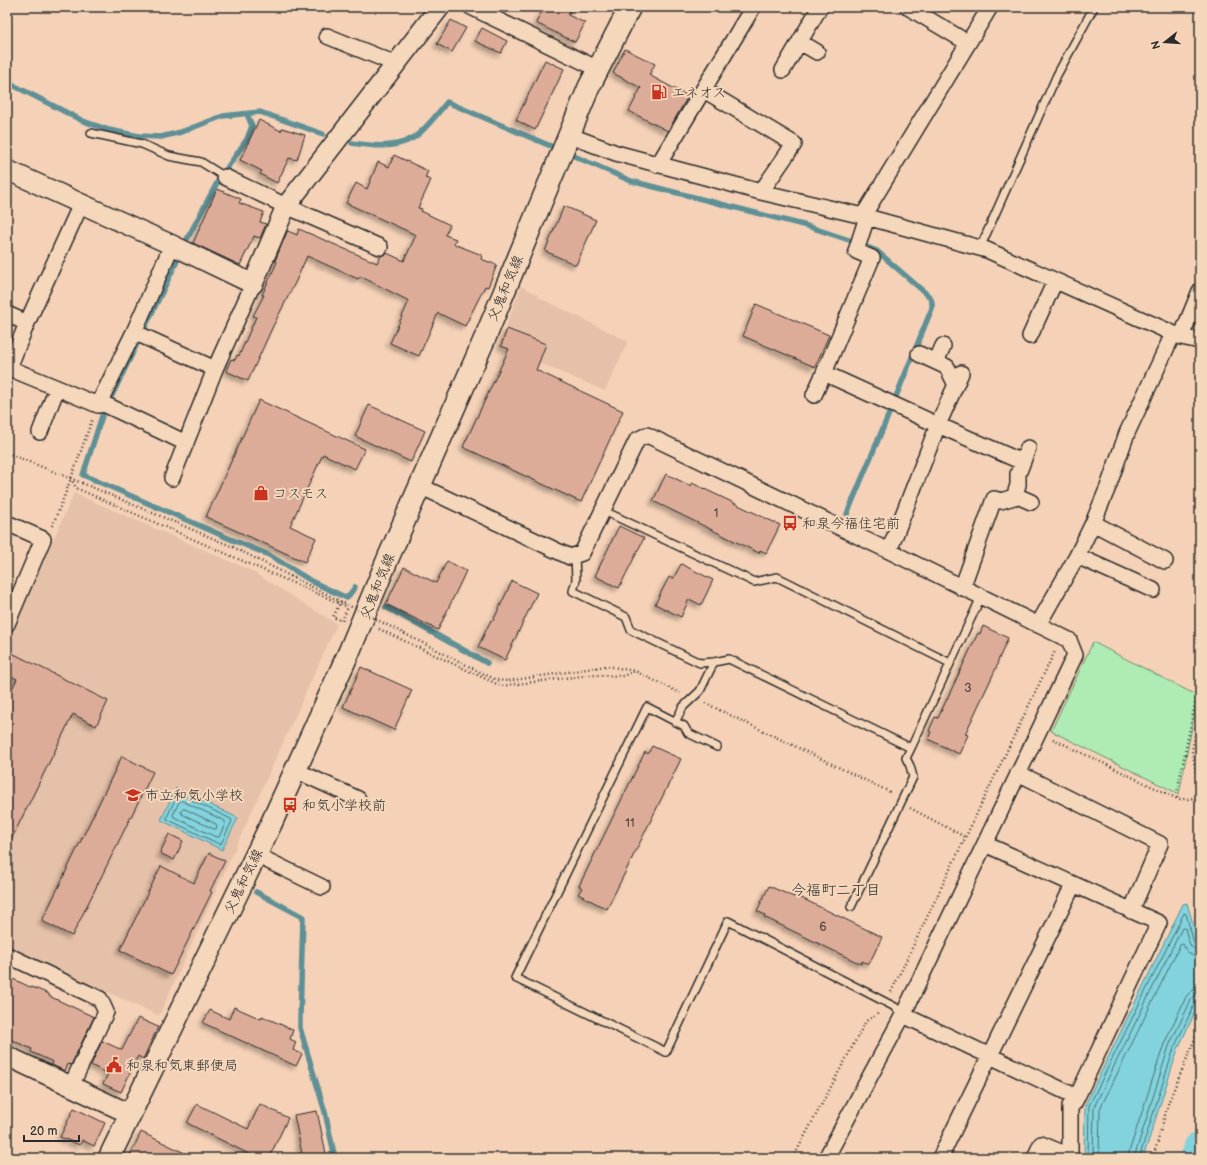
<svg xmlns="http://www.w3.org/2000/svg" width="1207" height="1165" font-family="'Balsamiq Sans','Klee One',sans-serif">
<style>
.built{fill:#e6c1a9}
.green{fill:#aeecb3;stroke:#6c8c6f}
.water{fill:#82d3dd;stroke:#5f9096}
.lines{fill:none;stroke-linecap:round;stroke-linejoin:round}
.shore{stroke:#4e6e72;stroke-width:1}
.stream{stroke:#5f9096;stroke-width:5.5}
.river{stroke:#82d3dd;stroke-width:33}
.building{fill:#ddac99;stroke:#2b2b2b;filter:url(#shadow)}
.service-casing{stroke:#2b2b2b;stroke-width:10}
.minor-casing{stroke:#2b2b2b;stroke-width:18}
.tertiary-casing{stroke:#2b2b2b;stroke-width:22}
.secondary-casing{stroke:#2b2b2b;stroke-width:24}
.path{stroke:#2b2b2b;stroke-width:2.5;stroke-dasharray:1 3;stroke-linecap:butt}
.service{stroke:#f5d7bb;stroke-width:7}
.minor{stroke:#f5d7bb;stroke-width:15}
.tertiary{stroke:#f5d7bb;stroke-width:19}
.secondary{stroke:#f5d7bb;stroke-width:21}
.path-bridge{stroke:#2b2b2b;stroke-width:2.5;stroke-dasharray:1 3;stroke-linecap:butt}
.labels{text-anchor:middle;stroke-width:4;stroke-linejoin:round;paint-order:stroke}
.number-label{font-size:12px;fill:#584b46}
.poi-label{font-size:14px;fill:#2b2b2b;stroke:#f5d7bb;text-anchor:start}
.street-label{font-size:14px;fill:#2b2b2b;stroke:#f5d7bb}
.neighbourhood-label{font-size:15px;fill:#2b2b2b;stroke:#f5d7bb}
</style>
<defs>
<filter id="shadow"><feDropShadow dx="-3.5" dy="3.5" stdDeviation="2" flood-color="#0004"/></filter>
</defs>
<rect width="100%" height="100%" fill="#f5d2b7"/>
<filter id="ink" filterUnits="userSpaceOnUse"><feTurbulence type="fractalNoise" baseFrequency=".025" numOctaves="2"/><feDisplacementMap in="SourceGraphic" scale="8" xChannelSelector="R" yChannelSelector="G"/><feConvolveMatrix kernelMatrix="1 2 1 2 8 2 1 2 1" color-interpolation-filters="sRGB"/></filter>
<g filter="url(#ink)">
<path class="built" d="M521,286L538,295V297L628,341L605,391L499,346Z
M74,493L250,570L337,624L159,1016L7,946V643Z"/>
<path class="green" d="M1093,642L1198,696L1179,794L1051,731Z"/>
<path class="water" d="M176,788L238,818L222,850L161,820Z
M1187,903L1200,948V1001L1178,1049L1143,1158H1084L1085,1105L1183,904Z"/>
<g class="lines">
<path class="shore" d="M179,794L231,819L232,821L221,844H219L167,819V817L177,795Z
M182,801L225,821V824L219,837H216L174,817L173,815L179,802Z
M183,809H185L216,824L217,826L216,829H214L182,814L181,812Z
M1088,1158L1089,1106L1184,913L1186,914L1194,943L1197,946H1200
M1093,1158L1094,1107L1182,928H1185C1188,938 1188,950 1200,951
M1099,1158L1100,1109L1180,945L1183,944C1186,952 1191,957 1200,957
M1128,1158L1129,1152L1164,1044L1186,997L1191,991L1200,989
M1134,1158L1169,1046L1191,1000L1195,996L1200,995
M1139,1158L1174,1048L1195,1003L1197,1001L1200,1000"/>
<path class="stream" d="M7,82L83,121L109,130L139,136L161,137L181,132L223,116L260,112L323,134
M352,143C372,146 394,149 413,138C425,131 438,113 447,102L553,147
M574,156L631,181L807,226L852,241
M186,241L218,181L247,139L252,126L247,114
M864,246L877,251L930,297L932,302V308L895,399
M177,261L102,416L83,475L228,538L269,555L313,582L347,598L355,587
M847,514L891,409
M386,607L487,663
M256,892L303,917L300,1018V1028L325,1112L335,1158"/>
<path class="river" d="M1196,1158L1200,1148"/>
</g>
<path class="building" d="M544,7H572L568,15L585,23L575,42L536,23Z
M451,20L466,28L452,52L437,44Z
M482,28L507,41L501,53L475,41Z
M625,49L655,64L649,75L688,96L668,131L629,111L641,88L613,73Z
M545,60L564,69L535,130L516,120Z
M259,120L281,131L282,128L305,135L297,160L289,158L277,183L260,174L262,171L240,160Z
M394,155L428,171L425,178L431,180L418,208L422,209L421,211L450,225L445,235L456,239L454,244L482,255L481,259L497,265L488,287L485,286L465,326L438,313L419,356L390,343L409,301L360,276L358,279L307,256L296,281L273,326L248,381L226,371L231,359L235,360L237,355L239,356L256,317L253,316L264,295H262L277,262L275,261L287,232L288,231L297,235L299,229L377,263L381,256L387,253L404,261L416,235L346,203L356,183L367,189L378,162L389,167Z
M217,189L241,199L239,203L264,212L260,222L266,224L260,238L254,236L240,265L193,243Z
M564,206L596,220L576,265L545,251Z
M756,304L829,335L815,367L743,336Z
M507,329L546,344L536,370L623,411L581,502L463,447L509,349L501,346Z
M259,400L365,449L355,469L323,454L290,526L316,538L305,562L206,517Z
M369,405L425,431L411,462L355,436Z
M666,474L691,486L692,483L780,525L766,553L760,550L759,553L653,501Z
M619,526L644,538L619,588L595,576Z
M447,561L466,571L438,630L386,604L404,567L436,583Z
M681,564L713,580L701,605L689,599L681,617L655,604L669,577L673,579Z
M512,581L537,593L505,660L478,647L491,620L493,621Z
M983,626L1008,638L997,663L998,664L965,734L968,735L959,754L928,739L931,732L929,731L935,717L938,718L978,633L980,634Z
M14,654L108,701L96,726L73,714L7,848V699L17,679L7,674V668Z
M361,667L412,690L394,730L343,707Z
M652,746L681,759L607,909L578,894L582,888L579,886L645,752L648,754Z
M122,756L153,772L72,936L42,921Z
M169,834L183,841L174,860L160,853Z
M209,853L225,861L210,891L212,892L171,975L120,950L161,866L194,883Z
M769,886L794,897L795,895L882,937L869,964L862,961L861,964L764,917L765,915L757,911Z
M7,976L32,988V987L49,994V996L94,1017L71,1065L68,1064L65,1071L52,1065L53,1062L31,1052L32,1049L7,1038Z
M234,1007L261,1019L262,1016L293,1030L290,1039L296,1042L293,1050L302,1054L296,1066L203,1023L210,1010L229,1019Z
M138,1018L158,1027L143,1059L138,1056L121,1092L103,1084L108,1074L91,1065L102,1041L122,1050Z
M197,1104L248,1129L260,1104L288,1118L269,1158H257L187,1123Z
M74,1108L105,1123L94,1146L82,1140L80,1145L60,1137Z
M317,1111L327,1158H303L294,1115Z
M141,1132L195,1158H129Z"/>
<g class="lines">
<defs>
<path id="service" d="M91,133L142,144L169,156L201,162L225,177
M980,248L1057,75L1094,7
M602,510L754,582L777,577L950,663
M575,555L576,580L573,591L626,617L631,630L700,663L714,662L729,659L911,748L981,597
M675,722L683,707L700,691L714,662
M717,747L688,733L684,726L647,707L515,978L666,1052L728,921L895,1007L903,1015
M851,907L913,777L910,766L906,758L911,748"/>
<path id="minor" d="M471,7L598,69
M908,7L968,43
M327,36L396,64
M800,42L817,52
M783,70L820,7
M704,90L794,144L761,192
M569,134L579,139L616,153L761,192L863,216L987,250L1181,337L1200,341
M658,165L753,7
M225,177L286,206L380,247
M81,204L27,323L9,368L98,405L134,332L172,245
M863,216L990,7
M867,217L856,251L872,258L824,373L938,425L1022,462
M7,314L27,323
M134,332L215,369
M1030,336L1055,281
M1181,337L1200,291
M919,354L947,367L956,385
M936,362L943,346
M814,395L824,373
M98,405L104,404L186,443
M40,432L57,388
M172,478L215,369L253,284
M420,486L570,557L582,553L637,440L647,435L889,551L1069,640L1075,655L903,1015L826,1158
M1015,495L1031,502
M7,523L43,539L7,624
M1093,523L1165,561
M889,551L938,425L961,373
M1077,556L1153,590
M962,588L994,499L1001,501L1014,497L1018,485V474L1028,448
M1038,625L1077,556L1093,523L1108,487L1127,433L1173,334
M295,770L358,799
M1018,773L1160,844L1131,911
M256,855L322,887
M7,955L100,999L106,1012L71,1086
M903,1015L1077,1097L1159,923L985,844
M940,1158L1073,885
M1035,1158L1041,1144L1070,1156V1106L1074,1103L1077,1097"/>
<path id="tertiary" d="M7,170L172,245L253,284L286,206L440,7
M7,1056L130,1114"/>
<path id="secondary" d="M109,1158L271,824L349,652L389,556L485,338L589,87L630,7"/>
</defs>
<use href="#service" class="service-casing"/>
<use href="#minor" class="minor-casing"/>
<use href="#tertiary" class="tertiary-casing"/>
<use href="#secondary" class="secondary-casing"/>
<path class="path" d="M7,453L82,483
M71,478L76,488L348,607
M52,526C67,492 79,456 92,420
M379,629L501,686L590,675L623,676L635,671L680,693
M705,703L892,793
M1200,708L1192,751L1200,791
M1053,739L1178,799H1188L1200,797
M1178,798L1177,792L1196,699L1200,693
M910,808L965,837
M891,992L1055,651
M793,1158L866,1021L879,1013
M1153,1158L1169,1101L1200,1027"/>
<use href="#service" class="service"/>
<use href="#minor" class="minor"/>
<use href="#tertiary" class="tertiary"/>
<use href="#secondary" class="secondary"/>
<path class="path-bridge" d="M82,483L231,546L496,680L508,681L607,666L635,671
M341,601L333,617L342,621L348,607"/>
</g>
</g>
<defs>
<symbol id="fuel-bare" viewBox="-9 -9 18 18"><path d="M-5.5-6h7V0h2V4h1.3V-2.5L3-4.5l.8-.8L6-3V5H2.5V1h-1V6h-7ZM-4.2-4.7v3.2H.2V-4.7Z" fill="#c8321e" stroke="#f5d7bb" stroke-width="2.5" paint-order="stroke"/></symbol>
<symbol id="shop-bare" viewBox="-9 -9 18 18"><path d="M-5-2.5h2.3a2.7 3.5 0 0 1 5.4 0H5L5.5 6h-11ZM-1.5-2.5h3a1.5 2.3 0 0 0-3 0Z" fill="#c8321e" stroke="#f5d7bb" stroke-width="2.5" paint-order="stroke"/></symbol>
<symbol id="bus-bare" viewBox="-9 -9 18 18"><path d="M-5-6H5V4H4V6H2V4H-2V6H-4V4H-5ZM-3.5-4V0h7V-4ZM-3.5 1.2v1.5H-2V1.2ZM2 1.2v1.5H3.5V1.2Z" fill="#c8321e" stroke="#f5d7bb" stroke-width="2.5" paint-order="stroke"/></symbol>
<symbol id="school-bare" viewBox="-9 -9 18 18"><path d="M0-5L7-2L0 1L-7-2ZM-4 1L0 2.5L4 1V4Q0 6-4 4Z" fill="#c8321e" stroke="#f5d7bb" stroke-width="2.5" paint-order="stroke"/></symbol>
<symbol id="civic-bare" viewBox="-9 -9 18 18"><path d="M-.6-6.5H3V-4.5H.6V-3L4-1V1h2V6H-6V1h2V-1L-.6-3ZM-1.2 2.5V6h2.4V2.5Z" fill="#c8321e" stroke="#f5d7bb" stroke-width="2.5" paint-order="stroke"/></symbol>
</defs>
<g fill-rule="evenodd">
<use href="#fuel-bare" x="648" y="81" width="22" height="22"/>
<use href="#shop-bare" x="250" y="482" width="22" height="22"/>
<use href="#bus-bare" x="779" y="512" width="22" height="22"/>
<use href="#school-bare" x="122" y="784" width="22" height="22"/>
<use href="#bus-bare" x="279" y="794" width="22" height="22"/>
<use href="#civic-bare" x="103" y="1054" width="22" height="22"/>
</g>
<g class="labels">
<g class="number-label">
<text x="716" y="517">1</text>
<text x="968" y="692">3</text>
<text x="630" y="827">11</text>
<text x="823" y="931">6</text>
</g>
<g class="poi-label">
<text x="671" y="97">エネオス</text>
<text x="273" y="498">コスモス</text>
<text x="802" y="528">和泉今福住宅前</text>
<text x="145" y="800">市立和気小学校</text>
<text x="302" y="810">和気小学校前</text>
<text x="126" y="1070">和泉和気東郵便局</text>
</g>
<g class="street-label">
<text transform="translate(505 288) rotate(-67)" y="5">父鬼和気線</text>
<text transform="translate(377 586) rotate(-68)" y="5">父鬼和気線</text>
<text transform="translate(243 881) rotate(-64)" y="5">父鬼和気線</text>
</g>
<g class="neighbourhood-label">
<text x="836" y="895">今福町二丁目</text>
</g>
</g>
<rect width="1207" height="1165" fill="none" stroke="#f5d7bb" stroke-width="24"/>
<rect x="12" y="12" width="1183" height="1141" fill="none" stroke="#2b2b2b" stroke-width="1.5" filter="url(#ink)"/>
<g transform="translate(1165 42) rotate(253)" stroke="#f5d7bb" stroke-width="3" paint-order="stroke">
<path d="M0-3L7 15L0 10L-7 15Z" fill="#2b2b2b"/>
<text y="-6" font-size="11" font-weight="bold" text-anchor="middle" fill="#2b2b2b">N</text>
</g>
<path d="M24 1135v6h55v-6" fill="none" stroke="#2b2b2b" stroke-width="2"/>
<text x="30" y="1135" font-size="12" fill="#2b2b2b" stroke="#f5d7bb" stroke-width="3" paint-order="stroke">20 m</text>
</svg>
